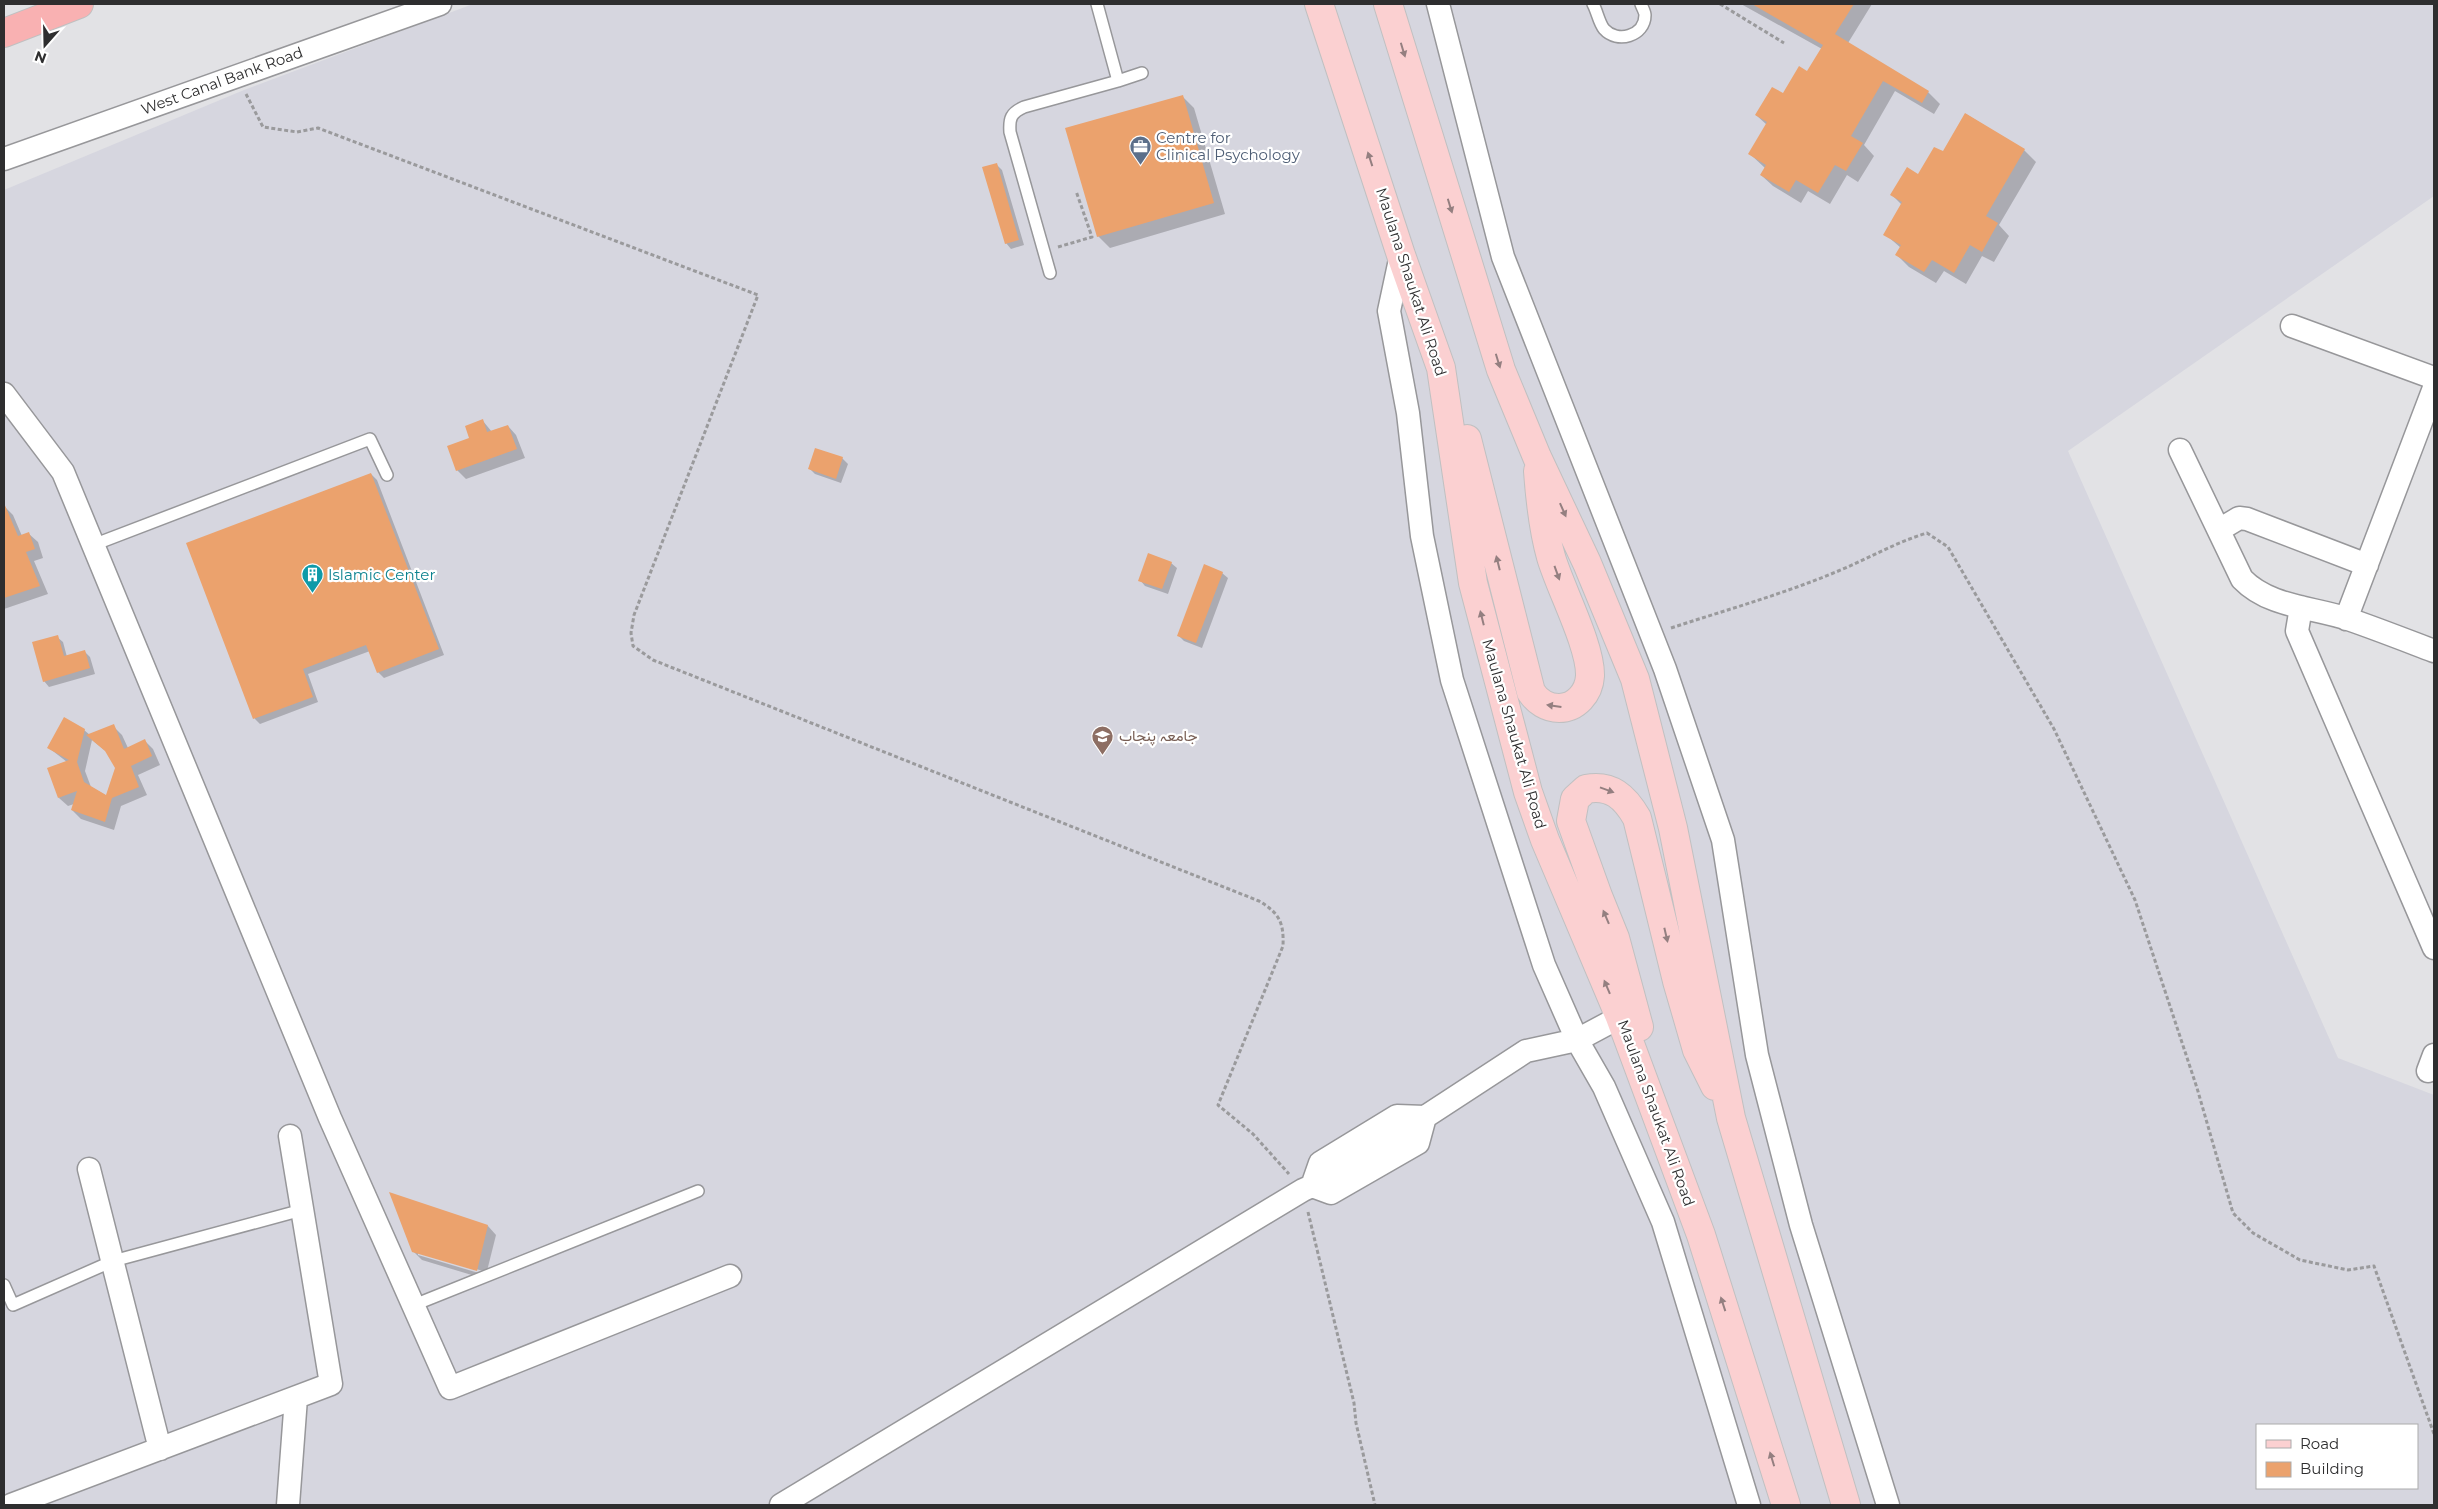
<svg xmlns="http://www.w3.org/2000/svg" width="2438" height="1509" font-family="Montserrat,Vazirmatn,sans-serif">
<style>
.built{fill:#d6d6df;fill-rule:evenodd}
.shadow{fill:#0003;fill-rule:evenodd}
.building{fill:#eba26d}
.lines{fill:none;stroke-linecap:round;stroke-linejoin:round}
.lane-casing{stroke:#97979a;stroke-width:14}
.street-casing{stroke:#97979a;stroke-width:25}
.primary-casing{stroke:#c0c0c1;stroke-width:30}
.highway-casing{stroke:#c0c0c1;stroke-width:30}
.path{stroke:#9a9a9c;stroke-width:3;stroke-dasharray:4 2.5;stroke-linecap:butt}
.lane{stroke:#fff;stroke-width:11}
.street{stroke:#fff;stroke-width:22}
.primary{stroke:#fbd0d1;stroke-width:28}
.highway{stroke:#f9b1b2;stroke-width:28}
.oneway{fill:#947f80}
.labels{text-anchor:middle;stroke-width:4.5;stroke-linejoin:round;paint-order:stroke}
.street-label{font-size:15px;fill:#2e2e2f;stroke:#fff}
.service-label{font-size:15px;fill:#4e5e75;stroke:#fff;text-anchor:start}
.culture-label{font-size:15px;fill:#0d838f;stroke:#fff;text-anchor:start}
.education-label{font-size:15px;fill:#785e54;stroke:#fff;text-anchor:start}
</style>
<rect width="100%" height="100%" fill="#e2e2e5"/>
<path class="built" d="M473,4H2434V196L2068,451L2338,1058L2434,1095V1505H4V190L244,90ZM2257,1425H2417V1488H2257Z"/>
<path class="shadow" d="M1741,4H1872L1848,43L1928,92L1940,104L1934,114L1895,91L1864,145L1874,156L1858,182L1847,175L1830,204L1808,191L1801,203L1773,186L1761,175L1765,168L1750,154L1767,125L1756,115L1783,95L1808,73L1822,49Z
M1182,96L1194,108L1225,214L1110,248L1098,236Z
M1966,114L2024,150L2036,162L1999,225L2009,236L1994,262L1982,256L1966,284L1944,271L1936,283L1909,267L1897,255L1901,248L1885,234L1902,205L1892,195L1919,175L1943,153Z
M996,164L1002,170L1024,245L1011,249L1006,243Z
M483,421L492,432L508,426L516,435L525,458L466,479L457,470L471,439Z
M842,458L848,464L841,483L815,474L809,468Z
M371,474L377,480L444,655L384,678L378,672L370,651L308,674L318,702L260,724L255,719L188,544Z
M4,506L13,515L22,536L29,534L38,542L43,558L34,561L48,594L4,609Z
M1171,563L1177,568L1168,594L1145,586L1140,580Z
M1222,573L1228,578L1202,648L1184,641L1178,635Z
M57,637L63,642L67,657L85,652L90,657L95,674L49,687L44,681Z
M113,726L122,735L128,748L145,741L153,749L160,765L138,775L147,795L121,806L114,830L81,819L72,810L74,804L68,806L59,798L67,762L49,748L84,730L90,735ZM92,740L108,753L116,768L107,796L91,787L85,771Z
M488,1226L496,1235L485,1279L422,1260L413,1251ZM418,1252L483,1271L482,1274L418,1255Z"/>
<path class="building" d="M1752,4H1854L1835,34L1929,91L1922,103L1883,81L1851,136L1863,143L1846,171L1835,165L1818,193L1796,180L1789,192L1760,175L1766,165L1748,154L1767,122L1755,115L1772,87L1783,93L1799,66L1807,71L1823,45Z
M1183,95L1214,203L1097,237L1065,128Z
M1965,113L2025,149L1986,216L1998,223L1982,252L1970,245L1954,273L1932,260L1924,272L1895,255L1901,245L1883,235L1902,202L1890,195L1907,167L1918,174L1934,147L1943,151Z
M997,163L1019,240L1005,244L982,167Z
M483,419L487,432L508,425L517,449L456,471L447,446L469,438L465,426Z
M815,448L843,457L836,479L808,469Z
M371,473L439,649L377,673L366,645L303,669L313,697L253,719L186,543Z
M4,503L18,536L29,532L35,549L26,552L40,586L4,598Z
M1148,553L1172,562L1162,589L1138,581Z
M1204,564L1223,572L1196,643L1177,636Z
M58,635L64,656L85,650L90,668L43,682L32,642Z
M64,717L85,729L77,762L84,782L106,795L115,768L105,751L86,735L114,724L124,749L145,739L152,756L131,766L139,787L112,798L105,822L71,810L77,791L58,798L47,768L69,760L47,748Z
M389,1192L488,1225L477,1271L412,1252Z"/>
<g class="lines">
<defs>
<path id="lane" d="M1097,4L1118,81L1142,73
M1593,4C1597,11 1599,23 1604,29C1617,44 1645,36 1645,15C1645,12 1642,7 1641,4
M1050,273L1010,132C1009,118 1011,113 1024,107L1118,81
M93,545L370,439L387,475
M4,1285L13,1305L113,1261L302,1210
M414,1305L698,1191"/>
<path id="street" d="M1438,4L1503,257L1665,669L1723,840L1757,1055L1801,1225L1888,1505
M4,159L440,4
M1401,255L1389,311L1408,413L1422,536L1452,680L1544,965L1577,1040L1604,1087L1663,1222L1749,1505
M2292,326L2434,378
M4,394L63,472L330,1118L450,1388L730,1276
M2180,450L2242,579C2269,607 2312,607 2348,619C2377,629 2405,640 2434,651
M2219,530L2239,518L2247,519L2367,565
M2301,607L2297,631L2434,948
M2346,619L2434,388
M2428,1071L2434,1055
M1397,1116L1425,1117L1418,1143L1331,1193L1312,1186L1320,1163Z
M89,1169L160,1449
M11,1505L331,1384L290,1136
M288,1505L296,1398
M781,1505L1303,1190L1332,1177L1403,1134L1425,1117L1526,1051L1577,1040L1620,1017"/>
<path id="primary" d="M1319,4L1401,255L1441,368L1473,583L1528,792L1545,840L1620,1017L1701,1235L1786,1505
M1388,4L1501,370L1537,457L1587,563L1635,679L1673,828L1731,1118L1846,1505
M1467,439L1531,692C1537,701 1547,708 1559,708C1576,708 1589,693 1590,676C1591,646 1560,588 1551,557C1543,529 1540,499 1538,471
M1639,1027L1615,938L1598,896L1571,821L1575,799L1586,789C1611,784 1625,797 1637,818L1677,981L1697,1050L1715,1086"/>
<path id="highway" d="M4,33L79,4"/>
</defs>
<use href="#lane" class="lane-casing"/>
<use href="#street" class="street-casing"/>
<use href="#primary" class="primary-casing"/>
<use href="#highway" class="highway-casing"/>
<path class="path" d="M1720,4L1784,43
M246,94L263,127L297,132L318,128L758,295L634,615L631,633L633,646L653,660L1259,901C1279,913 1284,922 1283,946L1218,1105L1253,1134L1289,1174
M1058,247L1092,237L1076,191
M1671,628C1729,609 1787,593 1843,569C1871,557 1897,542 1927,533L1948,547L2054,729L2135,900L2197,1088L2233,1213L2253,1233L2300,1260L2348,1270L2374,1266L2434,1434
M1308,1212L1354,1403L1356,1423L1375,1505"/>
<use href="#lane" class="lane"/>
<use href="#street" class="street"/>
<use href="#primary" class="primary"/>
<use href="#highway" class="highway"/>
</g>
<defs><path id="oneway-solid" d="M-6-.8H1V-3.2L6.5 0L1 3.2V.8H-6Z" transform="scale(1.25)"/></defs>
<g class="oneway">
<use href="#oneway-solid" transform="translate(1403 50) rotate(73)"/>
<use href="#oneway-solid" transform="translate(1370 159) rotate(-108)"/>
<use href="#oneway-solid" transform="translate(1450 206) rotate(73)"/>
<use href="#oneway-solid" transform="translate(1498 361) rotate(73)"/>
<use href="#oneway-solid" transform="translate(1563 510) rotate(66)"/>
<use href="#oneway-solid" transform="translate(1498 563) rotate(-104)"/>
<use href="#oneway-solid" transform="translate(1557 573) rotate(70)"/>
<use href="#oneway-solid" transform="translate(1482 618) rotate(-104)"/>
<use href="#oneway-solid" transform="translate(1554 706) rotate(-172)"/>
<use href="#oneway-solid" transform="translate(1607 790) rotate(20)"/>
<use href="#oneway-solid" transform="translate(1606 917) rotate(-113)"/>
<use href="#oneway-solid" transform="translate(1666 935) rotate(77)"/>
<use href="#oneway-solid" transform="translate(1607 987) rotate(-113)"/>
<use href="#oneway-solid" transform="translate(1723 1304) rotate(-108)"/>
<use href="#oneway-solid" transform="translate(1772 1459) rotate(-107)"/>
</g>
<defs>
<symbol id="office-pin" viewBox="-11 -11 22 30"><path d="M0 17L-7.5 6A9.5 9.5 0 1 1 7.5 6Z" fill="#5c6f8a" stroke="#fff"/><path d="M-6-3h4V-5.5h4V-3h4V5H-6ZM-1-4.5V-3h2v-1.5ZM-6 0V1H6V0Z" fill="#fff"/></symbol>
<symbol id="building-pin" viewBox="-11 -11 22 30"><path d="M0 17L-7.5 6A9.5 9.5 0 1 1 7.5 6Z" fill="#0f9aa8" stroke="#fff"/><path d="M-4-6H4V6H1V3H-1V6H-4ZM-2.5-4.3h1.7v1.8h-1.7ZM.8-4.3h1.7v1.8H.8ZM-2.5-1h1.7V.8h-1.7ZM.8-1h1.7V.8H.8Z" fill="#fff"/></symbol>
<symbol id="university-pin" viewBox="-11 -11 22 30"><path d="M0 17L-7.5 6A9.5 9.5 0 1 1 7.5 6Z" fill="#8d6e63" stroke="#fff"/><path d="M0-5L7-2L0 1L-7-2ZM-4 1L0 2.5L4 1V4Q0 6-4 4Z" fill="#fff"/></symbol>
</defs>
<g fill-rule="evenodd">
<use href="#office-pin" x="1128" y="134" width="25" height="34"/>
<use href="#building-pin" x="300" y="562" width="25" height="34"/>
<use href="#university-pin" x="1090" y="724" width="25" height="34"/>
</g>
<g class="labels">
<g class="street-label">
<text transform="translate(222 81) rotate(-20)" y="5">West Canal Bank Road</text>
<text transform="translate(1411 282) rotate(72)" y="5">Maulana Shaukat Ali Road</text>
<text transform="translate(1514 734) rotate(74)" y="5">Maulana Shaukat Ali Road</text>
<text transform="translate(1656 1113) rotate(70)" y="5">Maulana Shaukat Ali Road</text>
</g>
<g class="service-label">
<text x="1156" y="143">Centre for<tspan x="1156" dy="17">Clinical Psychology</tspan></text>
</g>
<g class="culture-label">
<text x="328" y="580">Islamic Center</text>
</g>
<g class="education-label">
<text x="1119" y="741">جامعہ پنجاب</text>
</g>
</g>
<rect width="2438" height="1509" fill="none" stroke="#2e2e2f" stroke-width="10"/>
<rect x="2256" y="1424" width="162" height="65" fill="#ffffff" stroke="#ababac"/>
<rect x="2266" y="1440" width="25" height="8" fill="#fbd0d1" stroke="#ababac"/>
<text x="2300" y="1449" font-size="15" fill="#2e2e2f">Road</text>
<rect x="2266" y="1462" width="25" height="15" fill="#eba26d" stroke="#ababac"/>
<text x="2300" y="1474" font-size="15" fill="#2e2e2f">Building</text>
<g transform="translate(45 45) rotate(200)" stroke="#ffffff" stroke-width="4" paint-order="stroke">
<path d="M0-4L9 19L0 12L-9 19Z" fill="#2e2e2f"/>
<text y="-8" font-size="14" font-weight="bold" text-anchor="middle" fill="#2e2e2f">N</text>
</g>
</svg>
